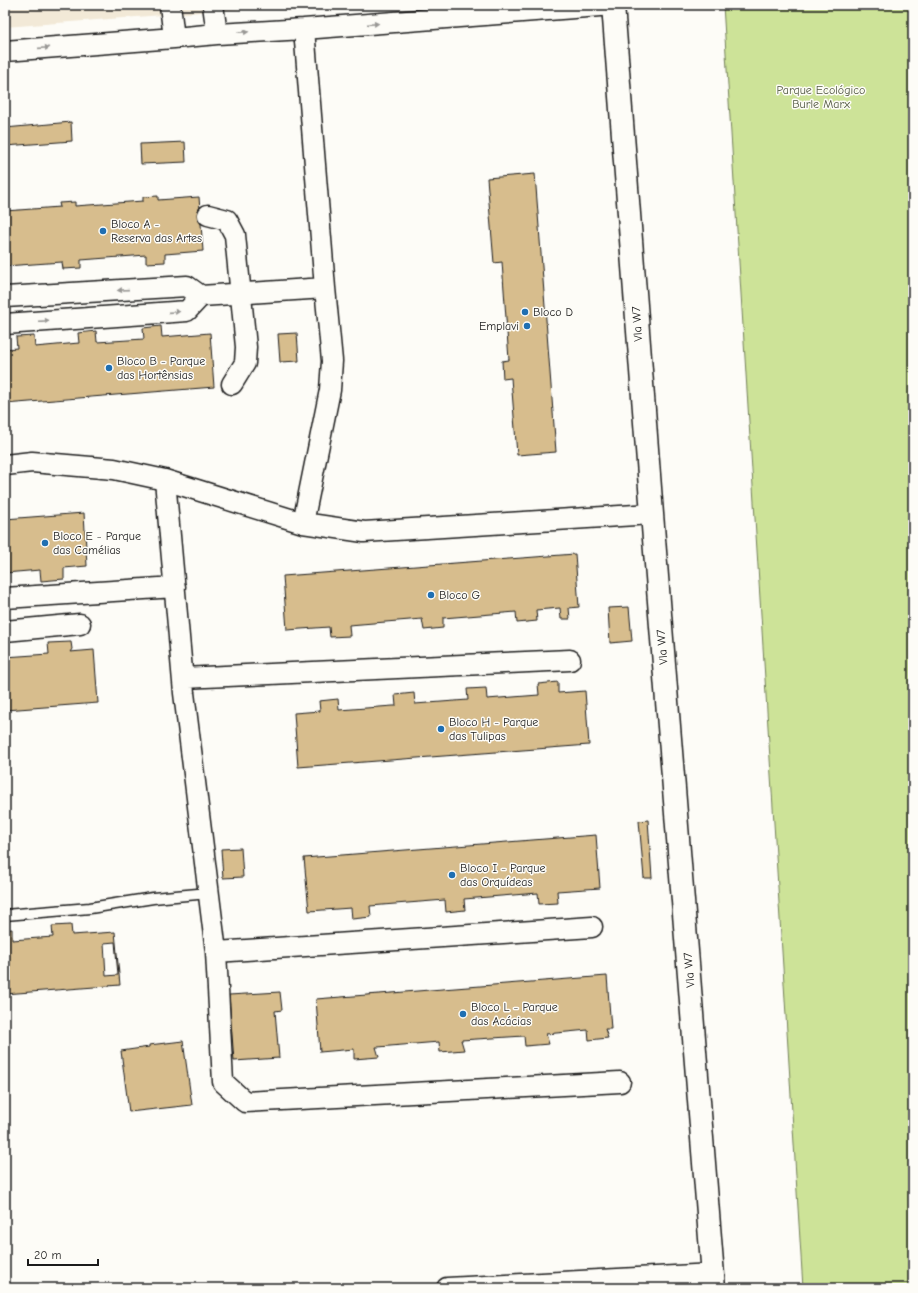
<svg xmlns="http://www.w3.org/2000/svg" width="918" height="1293" font-family="'Comic Neue',sans-serif">
<style>
.built{fill:#f2e9d7}
.green{fill:#cde398;stroke:#74805a}
.building{fill:#d7bd8d;stroke:#1c1c1c;fill-rule:evenodd}
.lines{fill:none;stroke-linecap:round;stroke-linejoin:round}
.service-casing{stroke:#1c1c1c;stroke-width:13}
.minor-casing{stroke:#1c1c1c;stroke-width:23}
.secondary-casing{stroke:#1c1c1c;stroke-width:25}
.service{stroke:#fdfcf7;stroke-width:10}
.minor{stroke:#fdfcf7;stroke-width:20}
.secondary{stroke:#fdfcf7;stroke-width:22}
.oneway{fill:#989794}
.poi-dot{fill:#1f6fb2;stroke:#fdfcf7;stroke-width:1.5}
.labels{text-anchor:middle;stroke-width:3;stroke-linejoin:round;paint-order:stroke}
.park-label{font-size:12px;fill:#515841;stroke:#fdfcf7}
.poi-label{font-size:12px;fill:#1c1c1c;stroke:#fdfcf7;text-anchor:start}
.street-label{font-size:12px;fill:#1c1c1c;stroke:#fdfcf7}
</style>
<rect width="100%" height="100%" fill="#fdfcf7"/>
<filter id="ink" filterUnits="userSpaceOnUse"><feTurbulence type="fractalNoise" baseFrequency=".025" numOctaves="2"/><feDisplacementMap in="SourceGraphic" scale="8" xChannelSelector="R" yChannelSelector="G"/><feConvolveMatrix kernelMatrix="1 2 1 2 8 2 1 2 1" color-interpolation-filters="sRGB"/></filter>
<g filter="url(#ink)">
<path class="built" d="M5,5H295L5,27Z"/>
<path class="green" d="M723,5H913V1288H803Z"/>
<path class="building" d="M71,122L72,141L5,146V128Z
M185,142L186,162L141,164L140,144Z
M535,174L556,452L517,455L511,378L503,379L502,361L509,360L502,262L494,263L487,178Z
M158,196V200L199,197L203,251L165,254V262L146,263V255L81,260V268L63,269L62,262L5,266V211L60,207L59,203L75,202V206L143,201V197Z
M161,326L162,337L210,333L214,387L5,404V349L17,348L16,337L34,336L35,347L79,343L78,333L96,331L97,342L144,339L143,328Z
M297,333L299,361L280,362L278,334Z
M84,513L87,566L64,568V579L41,581L40,570L5,573V519Z
M575,554L579,607L569,608L570,619H561L560,608L536,610L537,621L517,623L516,612L443,618V628L424,630L422,619L349,625L350,636L330,637L329,627L287,630L283,576Z
M629,607L632,641L610,643L608,608Z
M71,642L72,649L70,652L94,650L98,703L5,710V657L49,654L48,643Z
M558,682V693L585,691L589,745L298,767L294,713L320,711L319,701L338,699L339,710L393,706H396L395,695L414,693L415,704L468,700L467,689L486,688L487,699L539,695L538,684Z
M648,820L652,878H644L639,821Z
M596,835L600,888L557,891L558,903L539,904L538,893L464,899L465,910L446,912L445,900L370,906L371,917L352,919L351,908L309,911L304,858Z
M241,848L243,877L223,878L221,849Z
M71,925L72,935L115,932L120,985L5,994V930L12,929V940L53,937L52,926ZM115,942L118,975L106,976L104,943Z
M607,976L611,1029H605L608,1038L589,1040L588,1030L546,1034L549,1044L525,1046L524,1036L461,1040L464,1050L440,1052L439,1042L378,1047H376L379,1057L354,1059V1049L320,1052L316,999Z
M280,992L282,1010L275,1011L279,1058L234,1061L229,995Z
M183,1041L192,1105L129,1112L121,1051L149,1047V1045Z"/>
<g class="lines">
<defs>
<path id="service" d="M5,915L90,908L153,898L209,893"/>
<path id="minor" d="M170,5L174,38
M213,5L217,34
M5,51L174,38L217,34L304,29L613,5
M208,215L227,220L235,235L246,347L245,363L232,384
M5,297L187,286L201,296
M5,324L187,311L201,296L325,288
M5,465L32,462L114,469L165,480L303,523L364,532L652,514
M165,480L184,693L216,952L223,1082L245,1102L620,1082
M303,523L330,390L332,361L325,288L304,29
M5,598L175,587
M5,631L80,624
M183,678L570,660
M216,952L592,927
M447,1288L713,1274"/>
<path id="secondary" d="M613,5L652,514L714,1288"/>
</defs>
<use href="#service" class="service-casing"/>
<use href="#minor" class="minor-casing"/>
<use href="#secondary" class="secondary-casing"/>
<use href="#service" class="service"/>
<use href="#minor" class="minor"/>
<use href="#secondary" class="secondary"/>
</g>
<defs><path id="oneway-solid" d="M-6-.8H1V-3.2L6.5 0L1 3.2V.8H-6Z"/></defs>
<g class="oneway">
<use href="#oneway-solid" transform="translate(373 24) rotate(-4)"/>
<use href="#oneway-solid" transform="translate(243 32) rotate(-3)"/>
<use href="#oneway-solid" transform="translate(44 48) rotate(-4)"/>
<use href="#oneway-solid" transform="translate(123 290) rotate(176)"/>
<use href="#oneway-solid" transform="translate(174 312) rotate(-4)"/>
<use href="#oneway-solid" transform="translate(44 321) rotate(-4)"/>
</g>
</g>
<g class="poi-dot">
<circle cx="103" cy="231" r="4"/>
<circle cx="525" cy="312" r="4"/>
<circle cx="527" cy="326" r="4"/>
<circle cx="109" cy="368" r="4"/>
<circle cx="45" cy="543" r="4"/>
<circle cx="431" cy="595" r="4"/>
<circle cx="441" cy="729" r="4"/>
<circle cx="452" cy="875" r="4"/>
<circle cx="463" cy="1014" r="4"/>
</g>
<g class="labels">
<g class="park-label">
<text x="821" y="94">Parque Ecológico<tspan x="821" dy="14">Burle Marx</tspan></text>
</g>
<g class="poi-label">
<text x="111" y="228">Bloco A -<tspan x="111" dy="14">Reserva das Artes</tspan></text>
<text x="533" y="316">Bloco D</text>
<text x="519" y="330" text-anchor="end">Emplavi</text>
<text x="117" y="365">Bloco B - Parque<tspan x="117" dy="14">das Hortênsias</tspan></text>
<text x="53" y="540">Bloco E - Parque<tspan x="53" dy="14">das Camélias</tspan></text>
<text x="439" y="599">Bloco G</text>
<text x="449" y="726">Bloco H - Parque<tspan x="449" dy="14">das Tulipas</tspan></text>
<text x="460" y="872">Bloco I - Parque<tspan x="460" dy="14">das Orquídeas</tspan></text>
<text x="471" y="1011">Bloco L - Parque<tspan x="471" dy="14">das Acácias</tspan></text>
</g>
<g class="street-label">
<text transform="translate(637 324) rotate(-94)" y="4">Vla W7</text>
<text transform="translate(662 647) rotate(-95)" y="4">Vla W7</text>
<text transform="translate(689 970) rotate(-95)" y="4">Vla W7</text>
</g>
</g>
<rect width="918" height="1293" fill="none" stroke="#fdfcf7" stroke-width="20"/>
<rect x="10" y="10" width="898" height="1273" fill="none" stroke="#1c1c1c" stroke-width="1.5" filter="url(#ink)"/>
<path d="M28 1259v6h70v-6" fill="none" stroke="#1c1c1c" stroke-width="2"/>
<text x="34" y="1259" font-size="12" fill="#1c1c1c" stroke="#fdfcf7" stroke-width="3" paint-order="stroke">20 m</text>
</svg>
